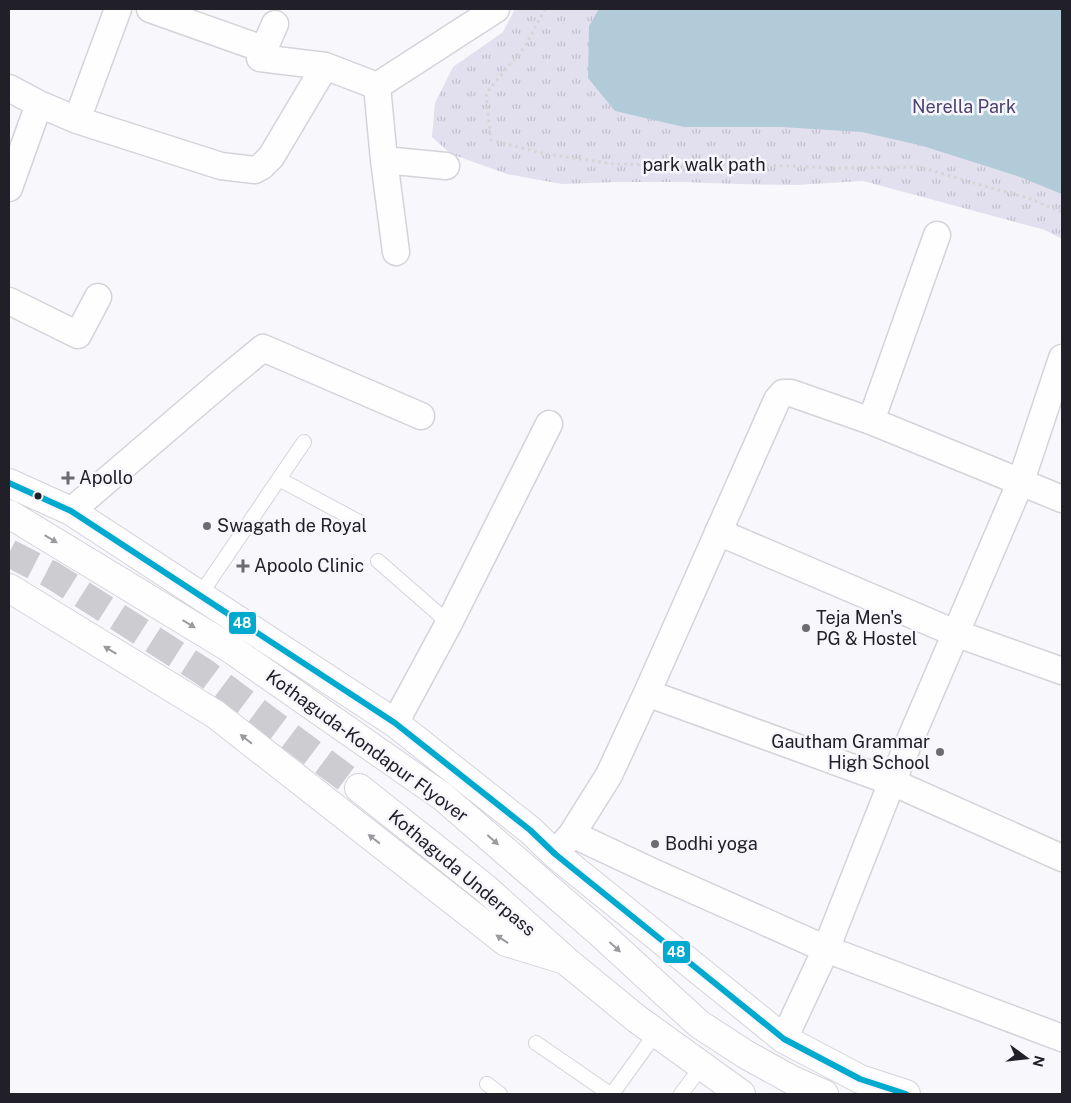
<svg xmlns="http://www.w3.org/2000/svg" width="1071" height="1103" font-family="'Public Sans',sans-serif">
<style>
.park{fill:url(#park-tufts)}
.water{fill:#b1ccd8}
.lines{fill:none;stroke-linecap:round;stroke-linejoin:round}
.primary-tunnel{stroke:#cdccd1;stroke-width:28;stroke-dasharray:28 14;stroke-linecap:butt}
.lane-casing{stroke:#d4d3da;stroke-width:16}
.street-casing{stroke:#d4d3da;stroke-width:29}
.primary-casing{stroke:#d4d3da;stroke-width:30}
.path{stroke:#d5d5d6;stroke-width:3;stroke-dasharray:2.5 4;stroke-linecap:butt}
.lane{stroke:#fefefe;stroke-width:14}
.street{stroke:#fefefe;stroke-width:26}
.primary{stroke:#fefefe;stroke-width:28}
.bus-1-casing{stroke:#f7f6fc;stroke-width:10}
.bus-1{stroke:#00a9ce;stroke-width:6}
.oneway{fill:#9b9a9e}
.poi-dot{fill:#6c6b72;stroke:#f7f6fc;stroke-width:2}
.bus-dot{fill:#212029;stroke:#f7f6fc;stroke-width:2}
.labels{text-anchor:middle;stroke-width:5;stroke-linejoin:round;paint-order:stroke}
.park-label{font-size:18px;fill:#4b416f;stroke:#f7f6fc}
.street-label{font-size:18px;fill:#212029;stroke:#f7f6fc}
.poi-label{font-size:18px;fill:#212029;stroke:#f7f6fc;text-anchor:start}
.line-badge{stroke:#f7f6fc;stroke-width:2}
.badge-label{font-size:14px;text-anchor:middle;font-weight:bold;fill:#fff}
</style>
<defs>
<pattern id="park-tufts" width="24" height="20" patternUnits="userSpaceOnUse" patternTransform="scale(1.25)"><rect width="24" height="20" fill="#e2dfef"/><path d="M3 7l-1-3M5 7V3M7 7l1-3M15 17l-1-3M17 17v-4M19 17l1-3" fill="none" stroke="#c2bfcd"/></pattern>
</defs>
<rect width="100%" height="100%" fill="#f8f7fb"/>
<path class="park" d="M515,9H1062V239L1045,230L863,181L795,185L738,184L682,182H618L562,184L507,174L451,154L432,137L435,103L453,67L503,32Z"/>
<path class="water" d="M599,9H1062V194L1020,177L923,146L862,132L781,127H684L615,111L588,78L589,26Z"/>
<g class="lines">
<path class="primary-tunnel" d="M9,553L52,575L204,672L359,788"/>
<defs>
<path id="lane" d="M279,479L359,522
M378,561L449,623
M200,595L304,442
M536,1043L610,1094
M487,1084L500,1094
M612,1094L656,1033
M681,1094L702,1066"/>
<path id="street" d="M150,9L263,49
M275,24L260,58L325,66L377,86
M377,86L384,160L396,252
M377,86L496,9
M9,88L39,104L77,120L221,166L255,170L262,166L271,157L325,66
M77,120L118,9
M384,160L446,166
M9,188L39,104
M9,301L78,335L98,297
M871,421L937,235
M71,511L223,381L263,348L421,416
M718,532L955,633L1062,671
M647,693L892,782L1062,858
M395,723L449,623L549,424
M572,834L655,873L826,949L1062,1038
M555,854L572,834L609,775L647,693L777,400L783,393H791L871,421L1062,499
M784,1039L826,949L892,782L1021,481L1062,358"/>
<path id="primary" d="M9,483L71,511L395,723L530,830L555,854L784,1039L860,1079L906,1094
M9,514L228,647L443,797L600,933L699,1024L745,1054L792,1080L824,1094
M9,588L215,714L506,942L565,960
M359,788L485,888L565,960L637,1019L741,1094"/>
</defs>
<use href="#lane" class="lane-casing"/>
<use href="#street" class="street-casing"/>
<use href="#primary" class="primary-casing"/>
<path class="path" d="M545,9L524,48L486,93L491,140L546,154L614,164L688,166L762,165L836,168L920,167L977,184L1028,198L1062,212"/>
<use href="#lane" class="lane"/>
<use href="#street" class="street"/>
<use href="#primary" class="primary"/>
<defs>
<path id="bus-1" d="M9,483L71,511L395,723L530,830L555,854L784,1039L860,1079L906,1094"/>
</defs>
<use href="#bus-1" class="bus-1-casing"/>
<use href="#bus-1" class="bus-1"/>
</g>
<defs><path id="oneway-solid" d="M-6-.8H1V-3.2L6.5 0L1 3.2V.8H-6Z" transform="scale(1.25)"/></defs>
<g class="oneway">
<use href="#oneway-solid" transform="translate(51 539) rotate(31)"/>
<use href="#oneway-solid" transform="translate(189 624) rotate(31)"/>
<use href="#oneway-solid" transform="translate(110 650) rotate(-149)"/>
<use href="#oneway-solid" transform="translate(246 739) rotate(-142)"/>
<use href="#oneway-solid" transform="translate(374 839) rotate(-142)"/>
<use href="#oneway-solid" transform="translate(493 840) rotate(41)"/>
<use href="#oneway-solid" transform="translate(502 939) rotate(-146)"/>
<use href="#oneway-solid" transform="translate(615 947) rotate(42)"/>
</g>
<g class="poi-dot">
<path d="M65.5 470.5h5v5h5v5h-5v5h-5v-5h-5v-5h5z"/>
<circle cx="207" cy="526" r="5"/>
<path d="M240.5 558.5h5v5h5v5h-5v5h-5v-5h-5v-5h5z"/>
<circle cx="806" cy="628" r="5"/>
<circle cx="940" cy="752" r="5"/>
<circle cx="655" cy="844" r="5"/>
</g>
<circle class="bus-dot" cx="38" cy="496" r="4.5"/>
<g class="labels">
<g class="park-label">
<text x="964" y="113">Nerella Park</text>
</g>
<g class="street-label">
<text x="704" y="171">park walk path</text>
<text transform="translate(367 746) rotate(36)" y="6">Kothaguda-Kondapur Flyover</text>
<text transform="translate(462 873) rotate(40)" y="6">Kothaguda Underpass</text>
</g>
<g class="poi-label">
<text x="79" y="484">Apollo</text>
<text x="217" y="532">Swagath de Royal</text>
<text x="254" y="572">Apoolo Clinic</text>
<text x="816" y="624">Teja Men's<tspan x="816" dy="21">PG &amp; Hostel</tspan></text>
<text x="930" y="748" text-anchor="end">Gautham Grammar<tspan x="930" dy="21">High School</tspan></text>
<text x="665" y="850">Bodhi yoga</text>
</g>
</g>
<g class="line-badge">
<rect x="228" y="611" width="29" height="24" rx="5" fill="#00a9ce"/>
<rect x="662" y="940" width="29" height="24" rx="5" fill="#00a9ce"/>
</g>
<g class="badge-label">
<text x="242" y="628">48</text>
<text x="676" y="957">48</text>
</g>
<rect width="1071" height="1103" fill="none" stroke="#212029" stroke-width="20"/>
<g transform="translate(1026 1058) rotate(105)" stroke="#f7f6fc" stroke-width="4" paint-order="stroke">
<path d="M0-4L9 19L0 12L-9 19Z" fill="#212029"/>
<text y="-8" font-size="14" font-weight="bold" text-anchor="middle" fill="#212029">N</text>
</g>
</svg>
